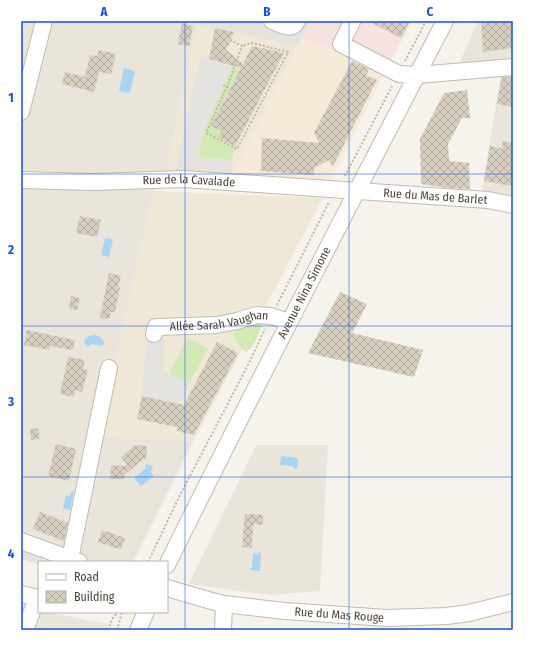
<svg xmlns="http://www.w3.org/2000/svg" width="534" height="651" font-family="'Fira Sans Condensed',sans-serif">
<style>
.residential{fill:#eae5da}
.commercial{fill:#f7ead8}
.education{fill:#efe8d6}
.medical{fill:#f6e3e0}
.grass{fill:#d2eab5}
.parking{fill:#e5e3e0}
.water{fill:#a9d4f2}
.building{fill:url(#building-cross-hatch)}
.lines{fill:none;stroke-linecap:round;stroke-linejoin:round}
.minor-casing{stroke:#c2bbae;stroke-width:18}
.path{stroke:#c4b79f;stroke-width:2;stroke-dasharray:2 2;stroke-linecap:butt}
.minor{stroke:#fff;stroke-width:16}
.grid{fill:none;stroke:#1d4ed8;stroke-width:1;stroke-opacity:0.55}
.labels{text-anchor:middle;stroke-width:3.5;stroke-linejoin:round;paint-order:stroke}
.street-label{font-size:12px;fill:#4b4439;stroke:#fff}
.neatline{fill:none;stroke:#1d4ed8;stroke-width:1.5}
.grid-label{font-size:13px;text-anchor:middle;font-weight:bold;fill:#1d4ed8}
</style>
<defs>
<pattern id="building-cross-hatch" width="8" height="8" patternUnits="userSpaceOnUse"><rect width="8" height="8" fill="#d8cfc1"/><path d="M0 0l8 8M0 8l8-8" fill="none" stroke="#b1aa9e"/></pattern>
</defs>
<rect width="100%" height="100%" fill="#f6f3ec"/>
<path class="residential" d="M21,21H183L197,24L166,175L154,191L98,436L193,442L133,562H94L21,536Z
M478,21H513V211L480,202L501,73L458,66Z
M256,445H328L320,591L269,595L189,584Z
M21,605L39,610V612H45L108,624L106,630H21Z"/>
<path class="commercial" d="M303,37L384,74L331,180L232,175Z"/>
<path class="education" d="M197,24L298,46L232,175H166Z
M154,191L323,198L193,442L98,436Z"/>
<path class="medical" d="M183,21H412L384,74L303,37L298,46Z"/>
<path class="grass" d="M232,66L240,70L211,126L221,131L218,137L236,146L232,160L198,157L205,128Z
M263,321C259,332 256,346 246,352C239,347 236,342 234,333L239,328Z
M188,338L208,349L189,384L169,373Z"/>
<path class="parking" d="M183,21H311L298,46Z
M201,56L232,66L205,128L198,157L232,160V175H175L185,124Z
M148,334L164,335V371L189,384L180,404L141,396Z
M21,547L44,555L42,562H39V564L21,559Z"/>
<path class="water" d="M124,68L135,71L130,93L119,91Z
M105,238L113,239L109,257L101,255Z
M94,335C99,336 102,338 104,342V344L101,346L92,344L88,346L85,344L84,341L85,338L89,336Z
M281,456L298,458L297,468L295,469L292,466L280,465Z
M146,464L153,466L151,472L154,476L141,486L134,478L145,469Z
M72,491H74L70,510L63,508L66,495L70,496Z
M259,552H261L260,571L250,570V568H252L253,554H259Z"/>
<path class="building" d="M368,21H410L401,38Z
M481,21H513V48L483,52Z
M182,23L193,26L189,46L178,44Z
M215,28L234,32L226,50L243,64L252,46L284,53L235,146L218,137L221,131L211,126L241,68L209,59Z
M99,50L116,54L111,74L99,72L94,92L62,84L65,72L85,77L90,55L97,56Z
M352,61L369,69L366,75L377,80L333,166L329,160L314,168V175L261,171L262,138L319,143L314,133Z
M502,77H513V107L497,104Z
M467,90L470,118H462L448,144L449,161L469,163L470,189L448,188L421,184L420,139L444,93Z
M503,141L513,143V180L512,186L484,181L490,146L502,149Z
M80,216L101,220L97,237L76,233Z
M109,273L121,276L118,287L120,288L115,312H111L109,319L100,318Z
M340,292L367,304L352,333L423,350L414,377L308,353Z
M71,296L80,298L77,310L69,309Z
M27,330L75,340L73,350L50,346V350L24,345Z
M217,342L238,353L194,435L177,431V427L137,419L142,396L184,405Z
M68,357L85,360L83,369L88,370L82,392L75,390L74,397L60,394Z
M38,428L40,439L31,440L30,430Z
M56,444L76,449L69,481L48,476Z
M135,445L147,446L146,459H143L124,475V479H110L111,465L128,466L121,457Z
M40,512L68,523L64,541L33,529Z
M245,514L263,515V525L253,524L252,548L242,547Z
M102,530L125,538L121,550L98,542Z"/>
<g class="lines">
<defs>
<g id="minor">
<path d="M272,21C281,24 292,32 297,21"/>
<path d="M352,22L341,44L399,74L417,75L513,67"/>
<path d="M21,112L44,21"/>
<path id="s1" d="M21,180L93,182L184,179L488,200L513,205"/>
<path id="s2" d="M154,334L156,327L216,325L237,321L257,315L271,316L289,322"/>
<path d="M21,541L79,562"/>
<path d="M70,559L109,368"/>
<path id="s3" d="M167,565C257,382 351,202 445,21"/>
<path id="s4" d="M167,588L208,600L224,604L285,611L387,618L447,616L469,613L513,602"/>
<path d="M21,594L39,598"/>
<path d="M25,630L37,598"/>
<path d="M138,630L146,612"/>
<path d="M223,630L224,604"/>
</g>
</defs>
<use href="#minor" class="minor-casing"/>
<path class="path" d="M230,40L242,46L227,87L206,133L237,149L288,52L252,43L242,46
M405,61L426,21
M223,85L230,89
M345,176L392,86
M277,305L329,202
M148,562L180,495L249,363L265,329
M108,630L112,619L118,612
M117,630L122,612"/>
<use href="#minor" class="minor"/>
</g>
<path class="grid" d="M185,21V630M349,21V630M21,174H513M21,326H513M21,477H513"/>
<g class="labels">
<g class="street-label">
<text dy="4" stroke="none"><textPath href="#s1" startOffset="168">Rue de la Cavalade</textPath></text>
<text dy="4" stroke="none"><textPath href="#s1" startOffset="415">Rue du Mas de Barlet</textPath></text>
<text dy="4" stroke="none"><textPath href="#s3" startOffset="305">Avenue Nina Simone</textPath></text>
<text dy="4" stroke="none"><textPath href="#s2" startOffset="71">Allée Sarah Vaughan</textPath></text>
<text dy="4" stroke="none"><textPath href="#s4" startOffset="175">Rue du Mas Rouge</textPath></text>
</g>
</g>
<rect width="534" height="651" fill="none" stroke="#ffffff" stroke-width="44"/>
<rect x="38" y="561" width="130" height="52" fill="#ffffff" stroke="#b7b4b0"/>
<rect x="46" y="574" width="20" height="6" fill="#ffffff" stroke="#b7b4b0"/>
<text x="74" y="581" font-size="12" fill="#4b4439">Road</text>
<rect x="46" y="591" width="20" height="12" fill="url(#building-cross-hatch)" stroke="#b7b4b0"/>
<text x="74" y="601" font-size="12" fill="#4b4439">Building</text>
<rect x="22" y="22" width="490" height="607" class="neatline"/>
<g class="grid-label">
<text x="104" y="16">A</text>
<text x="267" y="16">B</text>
<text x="430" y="16">C</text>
<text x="11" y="102">1</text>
<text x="11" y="254">2</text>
<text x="11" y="406">3</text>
<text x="11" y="558">4</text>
</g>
</svg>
